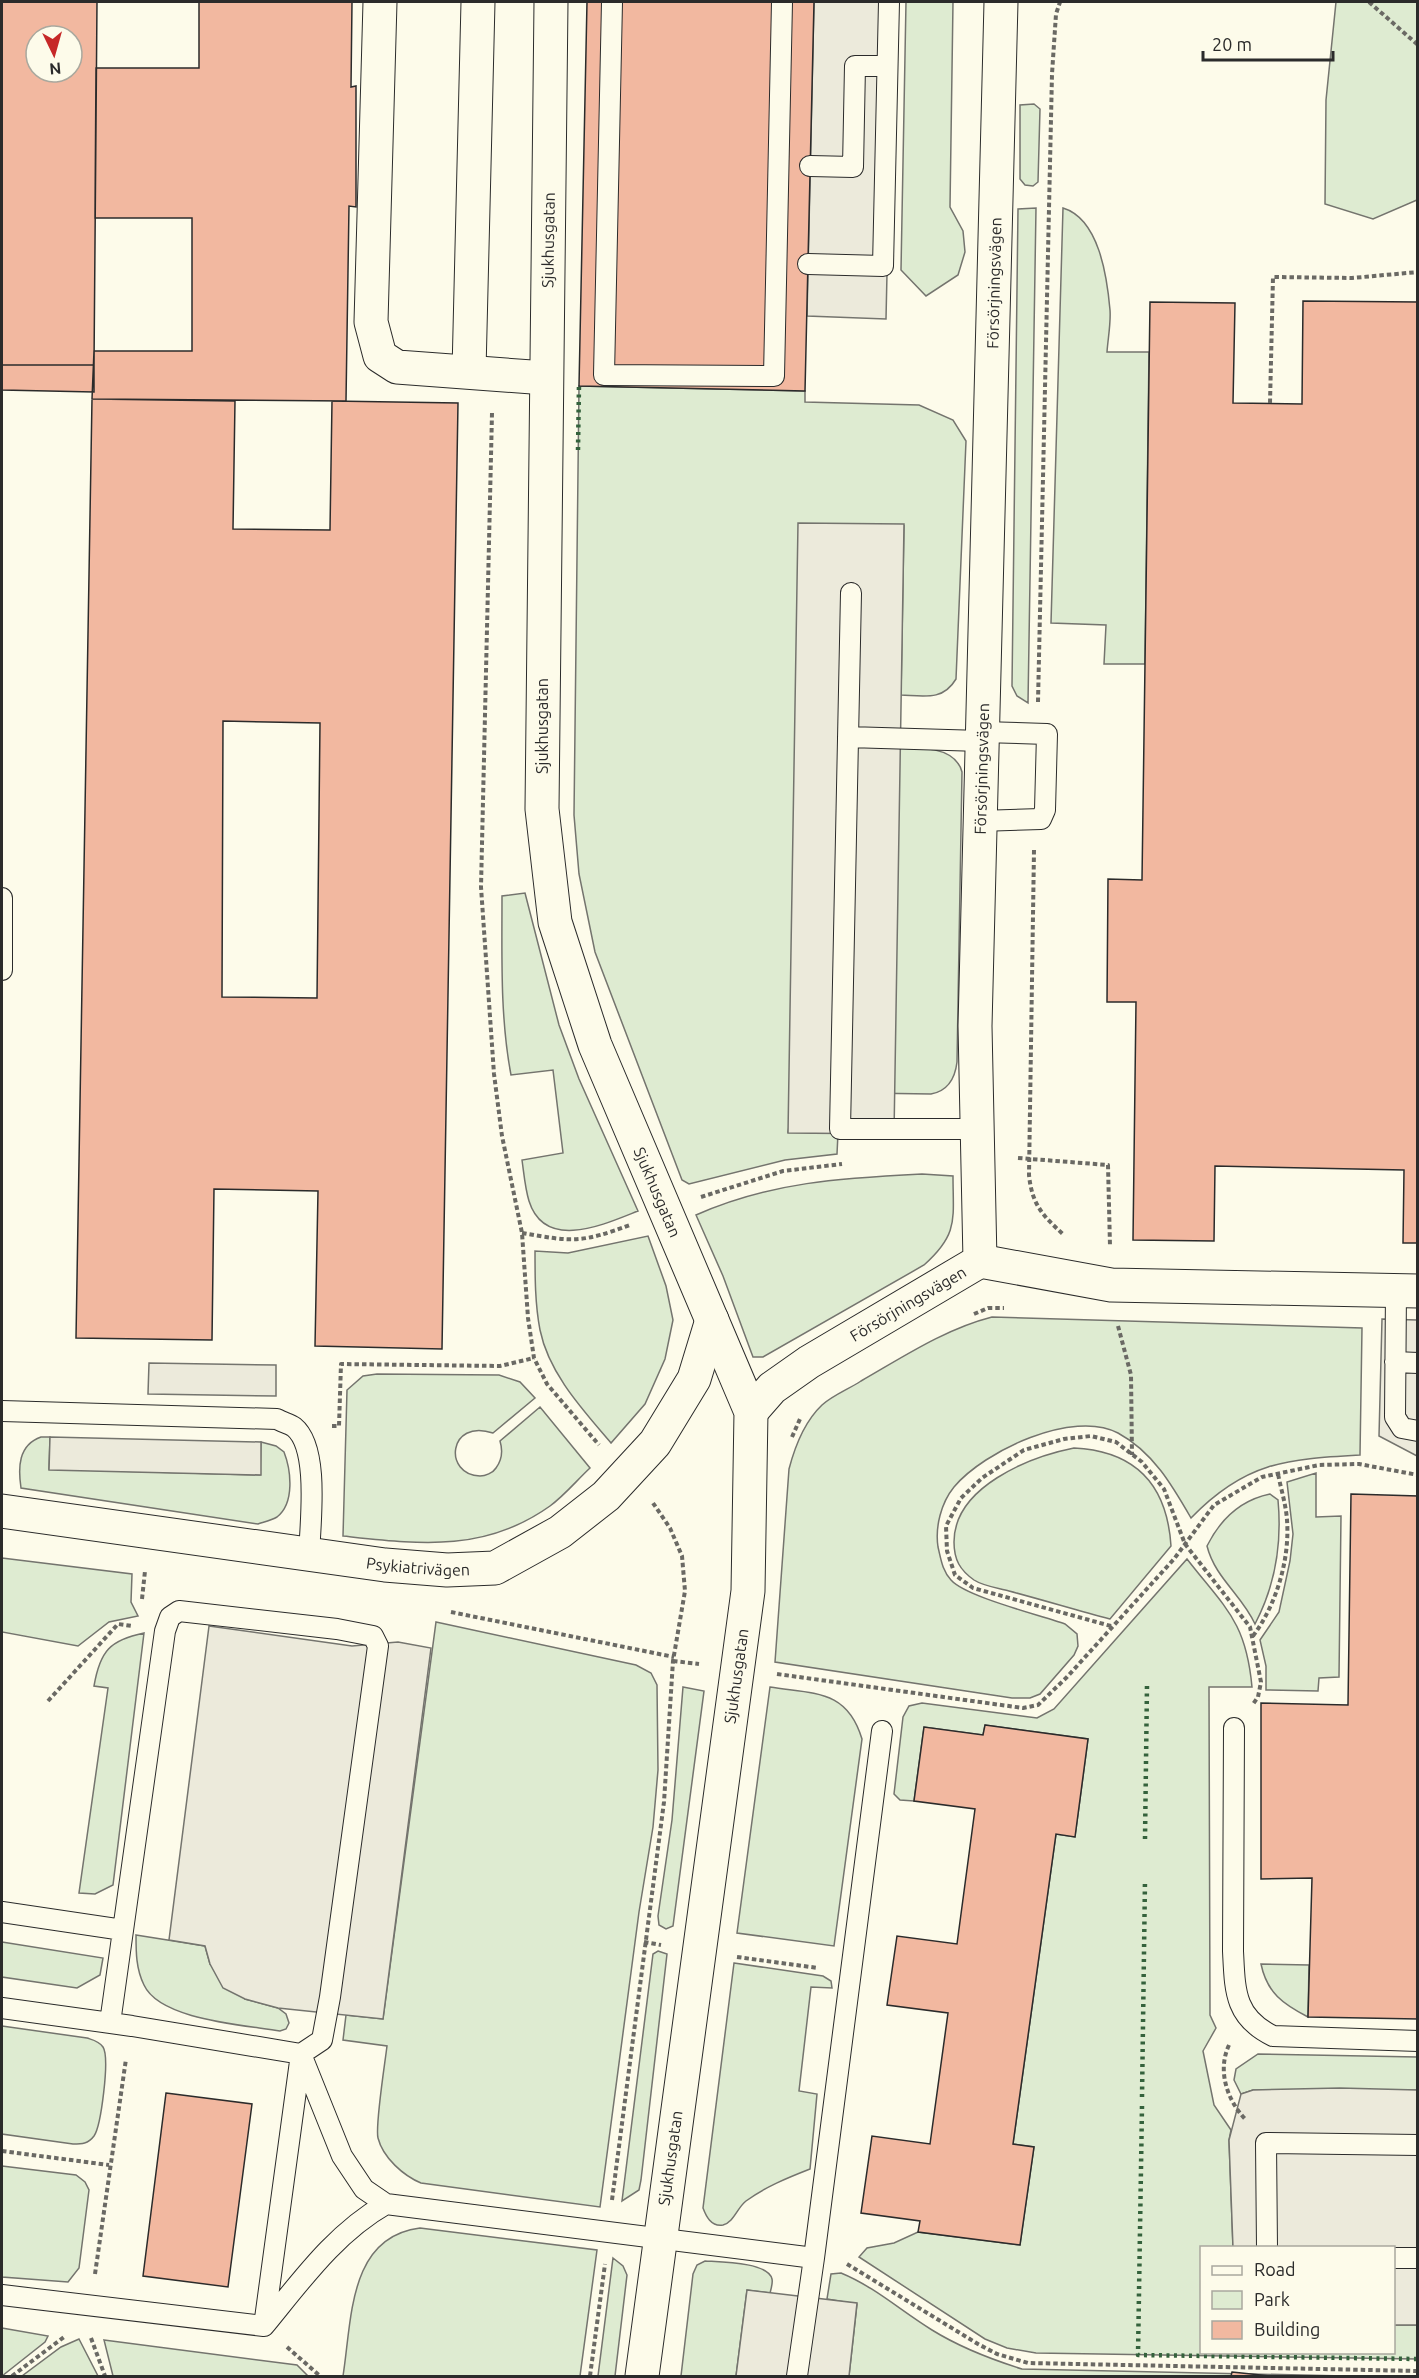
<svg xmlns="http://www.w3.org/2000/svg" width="1419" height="2378" font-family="Ubuntu,sans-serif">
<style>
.green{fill:#deebd1;stroke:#74746e;stroke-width:1.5}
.parking{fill:#eceadb;stroke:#74746e;stroke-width:1.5}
.building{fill:#f2b8a0;stroke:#2b2b2b;stroke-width:1.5;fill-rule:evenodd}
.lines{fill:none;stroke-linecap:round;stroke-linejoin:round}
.service-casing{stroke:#2b2b2b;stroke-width:22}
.minor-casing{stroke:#2b2b2b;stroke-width:35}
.path{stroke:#6a6964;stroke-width:4;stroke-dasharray:4.5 3;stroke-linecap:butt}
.service{stroke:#fdfbea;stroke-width:20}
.minor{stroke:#fdfbea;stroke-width:33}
.hedge{stroke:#34623c;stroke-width:4.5;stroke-dasharray:3 4.5;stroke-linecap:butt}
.labels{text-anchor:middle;stroke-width:4.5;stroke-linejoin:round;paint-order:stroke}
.street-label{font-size:16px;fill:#2b2b2b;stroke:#fdfbea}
</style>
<rect width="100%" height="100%" fill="#fdfbea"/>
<path class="green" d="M906,2H953L950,207L963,231L965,252L958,275L926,296L901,270Z
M1336,2H1417V200L1373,219L1325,204L1326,100Z
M1034,104L1040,109L1038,182L1033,186L1025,185L1020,179V105Z
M1036,208L1028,703L1017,696L1012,686L1018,209Z
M1063,208C1099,219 1107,276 1110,310C1111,323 1108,338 1107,352H1149L1145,664H1104L1106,625L1051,623Z
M579,386L805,391V402L919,405L953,420L966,441L956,679C943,701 924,696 901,695L904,525L788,1132L838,1133L837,1154L785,1160L689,1184L682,1180L595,952L579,874L574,815Z
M875,748C900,749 954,740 962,772L957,1062C955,1079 948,1091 931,1094L865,1093Z
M525,893L559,1025L579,1079L638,1211C605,1224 545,1252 529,1201C525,1188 524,1174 522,1160L563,1153L553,1070L511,1075C500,1017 502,956 502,896Z
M922,1174L953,1176C953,1219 959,1234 924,1265L763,1357H753L723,1276L696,1215C770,1182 842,1178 922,1174Z
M648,1236L666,1286L673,1320L665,1359L645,1404L611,1443C583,1410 549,1374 540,1330C535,1304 535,1277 535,1251L568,1253Z
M992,1317L1362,1328L1360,1455C1286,1459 1245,1462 1191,1518C1172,1485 1153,1452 1118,1433C1073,1409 984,1451 954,1487C941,1503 935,1527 938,1547C941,1559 942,1570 951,1580C966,1597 1040,1615 1065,1624L1077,1634L1078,1646L1074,1655L1040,1694L1030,1698H1012L775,1662L789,1469C795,1446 804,1422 822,1405C833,1395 849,1389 861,1381C903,1357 945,1329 992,1317Z
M377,1374L499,1375L520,1382L535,1398L493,1433C448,1418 443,1475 480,1476C485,1476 493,1473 496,1468C502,1460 503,1451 500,1441L540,1407L590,1468C577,1480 565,1495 550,1506C484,1553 419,1544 343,1536L347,1390L363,1376Z
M41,1437H50L49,1469L260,1475L261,1442L276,1446L284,1452C291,1470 295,1503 277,1517C272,1520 264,1522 258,1524L21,1488C18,1468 18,1445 41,1437Z
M1074,1448C1135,1451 1167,1484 1171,1546L1110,1619C1076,1610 1043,1600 1009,1591C998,1588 983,1586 974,1580C960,1570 954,1560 954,1542C954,1487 1029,1457 1074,1448Z
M1316,1473V1517L1341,1516L1339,1677L1319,1678L1318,1691L1266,1690V1666L1260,1640L1279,1612L1290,1561L1293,1534L1287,1482Z
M1270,1494L1278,1500C1282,1543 1275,1586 1255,1624C1242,1595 1215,1578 1207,1546C1220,1520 1241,1500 1270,1494Z
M2,1558L132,1574L131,1602L138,1616L109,1622L78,1646L2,1632Z
M1187,1559C1225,1608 1246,1621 1252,1687H1209L1210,2015L1216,2028L1203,2051L1214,2105L1231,2130L1229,2140L1233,2247L1202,2248V2352H1394V2325H1417V2359L1036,2353L1007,2348L985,2339L859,2257L867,2248L894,2243L918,2232L1020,2245L1034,2147L1013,2144L1056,1834L1075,1837L1088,1739L985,1725L983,1735L924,1727L914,1801L900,1800L894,1794L903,1717L909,1706L922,1703L1037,1718L1054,1709Z
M436,1622L636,1665L651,1673L657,1685L658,1770L653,1827L639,1912L600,2207L421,2183C404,2176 383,2158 378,2138C375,2126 385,2063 387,2046L343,2040L346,2015L383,2019Z
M144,1633L113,1885L95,1894L79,1893L108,1688L94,1686C100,1651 110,1640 144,1633Z
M683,1687L704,1691L673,1926L666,1929L659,1925L658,1916L672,1820Z
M770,1687C814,1694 847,1689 862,1739L834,1946L737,1933Z
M136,1935L205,1946L210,1964L245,1999L278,2008L286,2014L289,2023L286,2029L280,2031C245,2025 160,2020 144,1985C136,1969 136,1952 136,1935Z
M2,1942L103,1958L100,1975L77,1988L2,1977Z
M658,1951L667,1954L641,2180L639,2190L622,2201L653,1954Z
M734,1963L823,1976L831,1981L832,1988L811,1987L799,2091L817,2094L810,2169C787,2178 765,2187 746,2201C737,2208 734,2222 723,2225C711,2227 706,2216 703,2208Z
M1261,1964L1309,1965L1308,2017C1283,2004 1267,1993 1261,1964Z
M2,2026L87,2038C93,2040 99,2041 103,2047C110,2058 101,2126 94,2136C88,2144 82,2144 73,2144L2,2134Z
M1258,2054L1417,2057V2090H1253L1241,2094L1234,2080L1236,2069Z
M2,2166L76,2175L85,2182L89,2190L79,2268L68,2282L2,2277Z
M420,2228L597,2250L580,2376H343C352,2320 348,2237 420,2228Z
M613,2258L623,2266L627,2275L615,2376H598Z
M705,2261C720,2262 768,2262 772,2279C773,2283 771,2289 770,2293L747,2290L736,2376H681L693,2274L697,2265Z
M841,2273C875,2287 901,2311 932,2330C961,2348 990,2359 1022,2369L1345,2376H849L857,2304L827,2299L831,2274Z
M2,2328L48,2336L45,2342L2,2376Z
M79,2339L98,2376H22L61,2347Z
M104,2340L297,2365L308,2376H113Z"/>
<path class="parking" d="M814,2H893L886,319L807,316Z
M798,523L904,524L894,1134L788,1133Z
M1382,1319L1417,1320V1456L1379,1436Z
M149,1363L276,1365V1396L148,1394Z
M50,1437L261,1442V1475L49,1470Z
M209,1626L352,1646L398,1642L431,1648L383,2019L278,2008L245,1999L223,1988L210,1964L205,1946L169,1940Z
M1340,2088L1417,2090V2325H1394V2248H1233L1229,2140L1241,2094L1253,2090Z
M747,2290L857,2303L849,2376H736Z"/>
<path class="building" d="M2,2H97L94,365H2ZM36,36H72V72H36Z
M199,2H352L351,87L356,86V207L349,206L346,401L92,399L94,351H192V218H95L96,68H199Z
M587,2H814L805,391L579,386Z
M1303,301L1418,302V1243H1403L1404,1170L1215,1166L1214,1241L1133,1240L1136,1002H1107L1108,879L1142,880L1150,302L1235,303L1233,403L1302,404Z
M2,365H94V392L2,390Z
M92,399L235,401L233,529L330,530L332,401L458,403L442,1349L315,1346L318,1191L214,1189L212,1340L76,1338ZM223,721L320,723L317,998L222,997Z
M1351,1494L1418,1496V2019L1308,2017L1312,1878L1261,1879V1703L1348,1705Z
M985,1725L1088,1739L1075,1837L1056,1834L1013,2144L1034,2147L1020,2245L918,2232L920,2221L861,2213L872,2136L930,2144L948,2013L887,2005L897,1936L957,1944L975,1809L914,1801L924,1727L983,1735Z
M166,2093L252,2104L228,2287L143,2276Z
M1232,2372L1270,2376H1231Z"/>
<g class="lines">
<defs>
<path id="service" d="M612,2L604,375L774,376L782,2
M810,166L853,167L855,66H887
M808,264L883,266L889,2
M851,593L840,1129H977
M848,737L981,741
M979,821L1041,819L1045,810L1047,734L982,732
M2,898V970
M1396,1290L1395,1417L1402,1428L1418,1431
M1395,1362L1418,1363
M2,1411L277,1419C282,1422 290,1424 294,1427C320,1448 310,1524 309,1556
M1234,1728L1233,1951C1235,1990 1234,2017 1273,2036L1418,2041
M2,1912L123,1930
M2,2008L132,2026L301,2054L264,2326L2,2295
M110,2023L165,1631L170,1617L179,1611L337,1629L373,1636L378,1646L330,1997L322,2040L301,2054L342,2156L364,2189L386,2204L814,2258L882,1731
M1267,2248L1266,2143L1418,2145
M1394,2258H1418
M264,2326C301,2281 335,2233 386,2204
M797,2376L814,2258"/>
<g id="minor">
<path d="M380,2L371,322L380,356L397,367L546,378"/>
<path id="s1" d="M551,2L542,809L555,922L595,1045L751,1412L748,1591L642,2376"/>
<path d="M469,371L478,2"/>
<path d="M980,1261L1111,1285L1418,1291"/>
<path id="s2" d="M751,1412L772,1388L809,1362L980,1261L975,1026L1001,2"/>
<path id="s3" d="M2,1511L385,1565L447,1570L495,1568L560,1532L606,1496L655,1443L694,1379L712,1320"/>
</g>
</defs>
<use href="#service" class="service-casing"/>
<use href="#minor" class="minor-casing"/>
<path class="path" d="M1369,2L1418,45
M1270,403L1273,277L1352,278L1418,272
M492,413L481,887L494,1074L502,1136L522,1233L528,1318L534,1358L547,1384L599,1445
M1038,702L1052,74L1056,14L1060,2
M1034,850L1029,1175C1032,1205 1043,1216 1064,1235
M1018,1158L1108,1165L1110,1246
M701,1197L783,1171L842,1164
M522,1233C573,1242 581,1243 630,1225
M974,1314L988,1308H1004
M1118,1326L1131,1375L1132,1455
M332,1426H339L341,1364L500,1366L534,1358
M792,1437L800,1419
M142,1599L145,1571
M451,1612L674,1657
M1111,1626L973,1588L955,1575L947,1551L946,1526L961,1498L982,1478L1024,1450L1064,1439L1091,1436L1116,1442L1142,1462L1164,1489L1185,1544L1250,1627L1261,1682L1258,1697L1253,1704
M1253,1636C1276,1605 1290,1560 1287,1520C1286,1505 1281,1489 1278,1474
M673,1661L699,1664
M777,1674L1023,1708L1038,1705L1067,1677L1174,1559L1214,1505L1262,1477L1319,1465L1359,1464L1418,1475
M48,1701L118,1624L132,1626
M644,1942L661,1945
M737,1957L818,1968
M1229,2045C1217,2071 1227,2100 1246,2120
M2,2151L109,2165
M612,2200L664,1802L673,1661L685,1591L682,1556L670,1528L653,1503
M847,2264L978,2344L997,2354L1028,2363L1418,2371
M95,2274L126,2059
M91,2338L105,2376
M287,2347L320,2376
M12,2376L64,2337
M590,2376L605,2264"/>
<use href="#service" class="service"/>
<use href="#minor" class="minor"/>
<path class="hedge" d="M578,450L579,384
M1145,1839L1147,1685
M1142,2097L1145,1880
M1142,2106L1138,2355L1418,2359"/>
</g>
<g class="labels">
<g class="street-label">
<text transform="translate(548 240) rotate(-89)" y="6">Sjukhusgatan</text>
<text dy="6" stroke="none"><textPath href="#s2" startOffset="1254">Försörjningsvägen</textPath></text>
<text transform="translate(542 726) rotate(-90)" y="6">Sjukhusgatan</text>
<text dy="6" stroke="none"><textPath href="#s2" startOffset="768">Försörjningsvägen</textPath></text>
<text dy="6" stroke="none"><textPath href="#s1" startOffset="1210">Sjukhusgatan</textPath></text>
<text dy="6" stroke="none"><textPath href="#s2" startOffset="192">Försörjningsvägen</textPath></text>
<text dy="6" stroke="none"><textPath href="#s3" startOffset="420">Psykiatrivägen</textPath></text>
<text transform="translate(736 1676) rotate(-82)" y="6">Sjukhusgatan</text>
<text transform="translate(670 2158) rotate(-82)" y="6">Sjukhusgatan</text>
</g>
</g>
<rect width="1419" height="2378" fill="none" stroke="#2b2b2b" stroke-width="6"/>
<rect x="1200" y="2246" width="195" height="108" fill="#fdfbea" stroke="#a9a89e" stroke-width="1.5"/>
<rect x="1212" y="2266" width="30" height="9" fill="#fdfbea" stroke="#a9a89e" stroke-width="1.5"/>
<text x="1254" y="2276" font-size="18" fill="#2b2b2b">Road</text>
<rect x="1212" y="2291" width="30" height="18" fill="#deebd1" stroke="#a9a89e" stroke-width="1.5"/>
<text x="1254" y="2306" font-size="18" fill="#2b2b2b">Park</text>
<rect x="1212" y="2321" width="30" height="18" fill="#f2b8a0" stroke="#a9a89e" stroke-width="1.5"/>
<text x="1254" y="2336" font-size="18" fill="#2b2b2b">Building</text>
<g transform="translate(54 54) rotate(175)"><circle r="28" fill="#fdfbea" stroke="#a9a89e" stroke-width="1.5"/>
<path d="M0-4.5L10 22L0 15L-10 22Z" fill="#c62828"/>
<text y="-9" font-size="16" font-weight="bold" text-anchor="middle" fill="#2b2b2b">N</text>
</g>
<path d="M1203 51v9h130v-9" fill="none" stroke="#2b2b2b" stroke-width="3"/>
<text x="1212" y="51" font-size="18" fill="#2b2b2b" stroke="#fdfbea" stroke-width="4.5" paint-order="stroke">20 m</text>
</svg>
